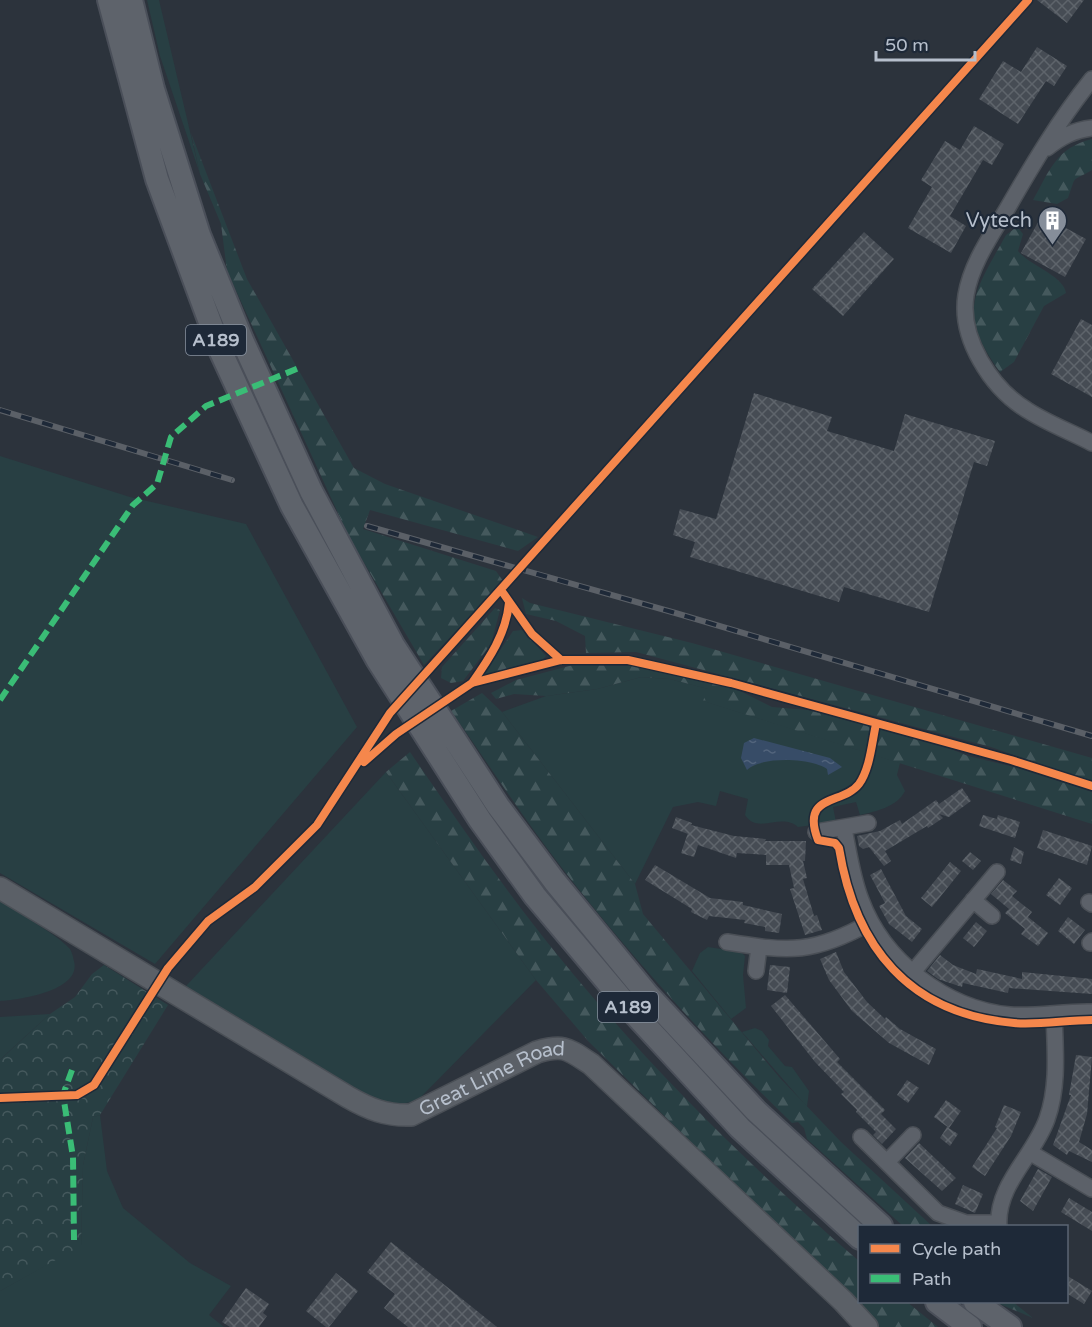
<svg xmlns="http://www.w3.org/2000/svg" width="1092" height="1327" font-family="'Varela Round',sans-serif">
<style>
.grass{fill:#283f43}
.forest{fill:url(#forest-firs)}
.park{fill:url(#park-crowns)}
.water{fill:url(#water-ripples)}
.building{fill:url(#building-cross-hatch)}
.lines{fill:none;stroke-linecap:round;stroke-linejoin:round}
.street-casing{stroke:#4a4f56;stroke-width:18}
.secondary-casing{stroke:#4a4f56;stroke-width:24}
.primary-casing{stroke:#4a4f59;stroke-width:26}
.street{stroke:#5c6169;stroke-width:15}
.secondary{stroke:#5b6067;stroke-width:21}
.primary{stroke:#5e636b;stroke-width:22}
.rail-casing{stroke:#5b6067;stroke-width:6}
.rail{stroke:#1e2938;stroke-width:4;stroke-dasharray:11;stroke-linecap:butt}
.quiet{stroke:#3abd76;stroke-width:6;stroke-dasharray:12 6;stroke-linecap:butt}
.cycleway-casing{stroke:#1e2938;stroke-width:11}
.cycleway{stroke:#f5874c;stroke-width:8}
.labels{text-anchor:middle;stroke-width:4.5;stroke-linejoin:round;paint-order:stroke}
.shield{fill:#1e2938;stroke:#8892a0;stroke-width:1.5}
.shield-label{font-size:18px;font-weight:bold;fill:#b6bfcc}
.poi-label{font-size:20px;fill:#b6bfcc;stroke:#1e2938;text-anchor:end}
.street-label{font-size:20px;fill:#b6bfcc;stroke:#1e2938}
</style>
<defs>
<pattern id="forest-firs" width="22" height="20" patternUnits="userSpaceOnUse" patternTransform="scale(1.5)"><rect width="22" height="20" fill="#283f43"/><path d="M5 1l3.5 6h-7zM16 11l3.5 6h-7z" fill="#45595d"/></pattern>
<pattern id="park-crowns" width="20" height="18" patternUnits="userSpaceOnUse" patternTransform="scale(1.5)"><rect width="20" height="18" fill="#283f43"/><path d="M2 6a3 3 0 1 1 6 0M12 15a3 3 0 1 1 6 0" fill="none" stroke="#45595d"/></pattern>
<pattern id="water-ripples" width="26" height="14" patternUnits="userSpaceOnUse" patternTransform="scale(1.5)"><rect width="26" height="14" fill="#374c67"/><path d="M2 4q2-2 4 0t4 0M15 11q2-2 4 0t4 0" fill="none" stroke="#52647c"/></pattern>
<pattern id="building-cross-hatch" width="8" height="8" patternUnits="userSpaceOnUse" patternTransform="scale(1.5)"><rect width="8" height="8" fill="#464c54"/><path d="M0 0l8 8M0 8l8-8" fill="none" stroke="#5e646b"/></pattern>
</defs>
<rect width="100%" height="100%" fill="#2c333c"/>
<path class="grass" d="M147,0H159L200,174L160,56Z
M0,456L130,497L246,524L357,727L155,964L0,873Z
M641,677L670,679L709,689L704,701L900,763L897,775L905,791C897,807 877,811 860,815L856,802L833,807L836,822L798,827C781,812 758,835 745,815L748,799L720,791L716,806L698,802L673,807L635,884L502,712L546,696L597,689Z
M386,772L536,980L417,1101L394,1105L377,1101L186,986Z
M0,900C16,912 58,935 69,948C72,951 73,957 74,961C82,991 19,1000 0,1001Z
M708,947L741,952L745,956L743,975L746,1008L731,1019L692,971L700,953Z
M50,1014L4,1056L0,1060V1017Z
M755,1028L762,1031L769,1040L768,1046L785,1066L792,1067L809,1091L807,1107L742,1032Z
M100,1115L107,1171L123,1208L190,1263L231,1286L209,1315L224,1327H0V1291L81,1245L83,1165L93,1117Z"/>
<path class="forest" d="M191,133L247,279L354,468L385,484L538,537L518,551L370,510L363,529L496,571L503,581L424,665L349,537L227,271L221,224L200,174Z
M1092,139V170C1070,183 1077,173 1068,198L1057,204L1033,200C1050,170 1056,148 1092,139Z
M1014,229H1019L1023,234L1018,251C1029,265 1064,276 1066,293L1044,306L1014,362L1000,372C956,312 974,293 1006,235Z
M522,598L530,603L692,643L1092,758V782L991,747L636,652L586,653L585,636L556,621L526,614Z
M495,608L500,610L491,644L463,681L451,683L441,678L442,667Z
M522,630L546,656L542,660L482,677L513,631Z
M573,665L641,666L699,678L730,686L772,707L808,710L924,738L968,756L1026,770L1092,792V824L703,701L708,689L670,679L641,677L597,689L546,696L514,694L496,699L491,693L516,680Z
M482,693L502,712L635,884L643,914L779,1077L841,1142L932,1226H903L807,1139L804,1128L798,1122L792,1123C709,1043 633,959 562,868C523,818 488,763 451,711Z
M410,752C458,822 506,892 560,958C649,1067 752,1169 859,1261L860,1302H907L938,1327H880L589,1042L536,980L386,772Z
M995,1302H1013L1033,1318Z"/>
<path class="park" d="M104,965L168,1005L100,1115L93,1117L83,1165L81,1246L0,1291V1060L50,1014L75,997L92,974Z"/>
<path class="water" d="M754,738L830,758L842,767L828,775L827,769C812,758 760,756 747,770L741,758L744,743Z"/>
<path class="building" d="M1037,0H1084L1067,23Z
M1037,47L1067,66L1054,86L1046,81L1018,124L979,99L1003,61L1021,72Z
M974,126L1004,144L992,165L983,160L950,216L966,226L951,253L908,228L932,187L921,180L945,141L960,150Z
M1042,215L1086,239L1065,277L1021,253Z
M864,232L894,259L843,316L812,289Z
M1081,319L1092,325V397L1051,374Z
M754,393L832,417L827,431L894,451L905,414L995,441L987,466L974,462L929,612L844,587L839,602L690,557L695,542L673,535L680,509L716,519Z
M962,788L971,801L949,817L939,814L943,818L928,828L927,826L885,851L891,861L884,866L869,847L863,849L859,846L857,836L880,831L900,820L902,824L936,800L939,804Z
M983,815L997,819L998,815L1020,822L1015,838L979,826Z
M676,817L692,823L691,825L734,836L766,839L765,841H806L805,861H803L807,878L803,879L814,916L817,915L822,930L805,935L790,889L794,888L789,865H766V855L737,853L736,858L698,845L694,857L681,853L690,827L688,834L672,828Z
M1043,830L1092,846L1087,865L1037,848Z
M1014,847L1024,852L1021,864L1010,860Z
M970,852L981,861L973,870L962,861Z
M950,862L961,871L932,907L921,898Z
M655,865L710,898L743,902V905L782,914L779,933L765,931V927L744,923L745,920L709,916L707,920L691,912L692,909L645,880Z
M881,869L906,916L922,929L912,942L889,924L879,906L885,903L870,875Z
M1059,878L1072,888L1060,905L1046,895Z
M1003,880L1017,891L1012,896L1032,912L1028,917L1048,933L1038,946L1021,934L1025,929L1005,913L1009,909L991,894Z
M1068,917L1085,930L1074,944L1058,931Z
M976,922L987,931L974,947L963,938Z
M836,952L844,972L867,1002L885,1019L886,1017L900,1029L936,1049L929,1065L889,1043L852,1011L829,980L820,959Z
M940,955L953,965L976,974L977,969L1022,979V972L1092,979V994L1009,988L1008,993L963,983L962,987L938,979L927,971Z
M770,965L790,967L787,993L767,990Z
M785,995L840,1059L837,1062L885,1110L881,1114L896,1129L882,1144L873,1135L876,1132L856,1112L857,1110L841,1094L844,1092L815,1062L771,1006Z
M1076,1055L1092,1057L1087,1114L1079,1142L1092,1150V1162L1069,1151L1067,1155L1053,1145L1071,1095H1069Z
M907,1080L919,1088L908,1103L897,1095Z
M946,1100L961,1111L949,1128L934,1117Z
M1004,1105L1021,1112L1011,1136L985,1176L972,1167L997,1128L995,1127Z
M947,1127L958,1134L950,1146L940,1138Z
M919,1143L956,1178L942,1191L905,1158Z
M1038,1169L1052,1177L1033,1211L1020,1201Z
M963,1185L983,1194L975,1213L955,1204Z
M1069,1198L1092,1212V1231L1061,1212Z
M391,1242L497,1327H408L384,1308L395,1294L367,1272Z
M336,1273L358,1291L329,1327H326L306,1311Z
M1066,1275L1092,1291L1084,1304L1066,1293Z
M246,1288L269,1304L263,1313L267,1316L259,1327H230L222,1322Z"/>
<g class="lines">
<defs>
<path id="street" d="M1092,79C1059,120 1033,164 1007,209C991,236 971,264 966,295C959,338 991,388 1027,410C1047,423 1071,432 1092,443
M1047,148C1061,137 1074,130 1092,128
M844,829C849,853 852,877 861,900C883,960 945,1009 1010,1015C1037,1017 1065,1011 1092,1012
M816,832L868,823
M973,900L992,916
M1089,902L1092,904
M727,942C790,952 814,954 871,922
M1090,943L1092,941
M756,971L759,947
M913,972L997,872
M861,1137L938,1213L966,1223H998
M1031,1153L1092,1189
M887,1162L913,1135
M999,1226C996,1185 1034,1156 1047,1119C1059,1085 1055,1049 1054,1014"/>
<g id="secondary">
<path id="s1" d="M0,888L348,1097C369,1109 386,1116 411,1115L537,1052C564,1044 568,1049 591,1064L843,1301L867,1327"/>
</g>
<path id="primary" d="M109,0L157,179L221,352L292,506L377,659L480,820L535,896L631,1010L740,1128L860,1238
M131,0L153,89L199,235L242,340L311,491L393,645L498,806L555,882L647,994L756,1111L881,1226
M937,1302L970,1327
M975,1302L1010,1327"/>
</defs>
<use href="#street" class="street-casing"/>
<use href="#secondary" class="secondary-casing"/>
<use href="#primary" class="primary-casing"/>
<use href="#street" class="street"/>
<use href="#secondary" class="secondary"/>
<use href="#primary" class="primary"/>
<defs>
<path id="rail" d="M0,410L232,480
M367,526L672,612L1092,736"/>
</defs>
<use href="#rail" class="rail-casing"/>
<use href="#rail" class="rail"/>
<path class="quiet" d="M0,700L133,505L157,484L171,437L206,406L299,368
M72,1070L63,1095L73,1157L74,1240"/>
<defs>
<path id="cycleway" d="M501,590L532,634L561,660
M472,683C489,659 506,634 509,603
M876,724C872,742 870,769 859,784C843,805 800,793 818,840L835,843L839,848C855,947 909,1014 1014,1023C1040,1025 1066,1020 1092,1020
M364,762L396,734L472,683L561,660H628L731,683L1011,760L1092,786
M0,1098L77,1095L94,1085L168,968L208,921L255,887L317,825L390,713L1028,0"/>
</defs>
<use href="#cycleway" class="cycleway-casing"/>
<use href="#cycleway" class="cycleway"/>
</g>
<defs>
<symbol id="building-pin" viewBox="-11 -11 22 30"><path d="M0 17L-7.5 6A9.5 9.5 0 1 1 7.5 6Z" fill="#868e9a" stroke="#1e2938"/><path d="M-4-6H4V6H1V3H-1V6H-4ZM-2.5-4.3h1.7v1.8h-1.7ZM.8-4.3h1.7v1.8H.8ZM-2.5-1h1.7V.8h-1.7ZM.8-1h1.7V.8H.8Z" fill="#fff"/></symbol>
</defs>
<g fill-rule="evenodd">
<use href="#building-pin" x="1036" y="204" width="33" height="45"/>
</g>
<g class="labels">
<g class="shield">
<rect x="186" y="325" width="60" height="30" rx="4.5"/>
<rect x="598" y="992" width="60" height="30" rx="4.5"/>
</g>
<g class="shield-label">
<text x="216" y="346">A189</text>
<text x="628" y="1013">A189</text>
</g>
<g class="poi-label">
<text x="1032" y="227">Vytech</text>
</g>
<g class="street-label">
<text dy="7" stroke="none"><textPath href="#s1" startOffset="562">Great Lime Road</textPath></text>
</g>
</g>
<rect x="858" y="1225" width="210" height="78" fill="#1e2938" stroke="#5b6573" stroke-width="1.5"/>
<rect x="870" y="1244" width="30" height="9" fill="#f5874c" stroke="#5b6573" stroke-width="1.5"/>
<text x="912" y="1255" font-size="18" fill="#b6bfcc">Cycle path</text>
<rect x="870" y="1274" width="30" height="9" fill="#3abd76" stroke="#5b6573" stroke-width="1.5"/>
<text x="912" y="1285" font-size="18" fill="#b6bfcc">Path</text>
<path d="M876 51v9h99v-9" fill="none" stroke="#b6bfcc" stroke-width="3"/>
<text x="885" y="51" font-size="18" fill="#b6bfcc" stroke="#1e2938" stroke-width="4.5" paint-order="stroke">50 m</text>
</svg>
